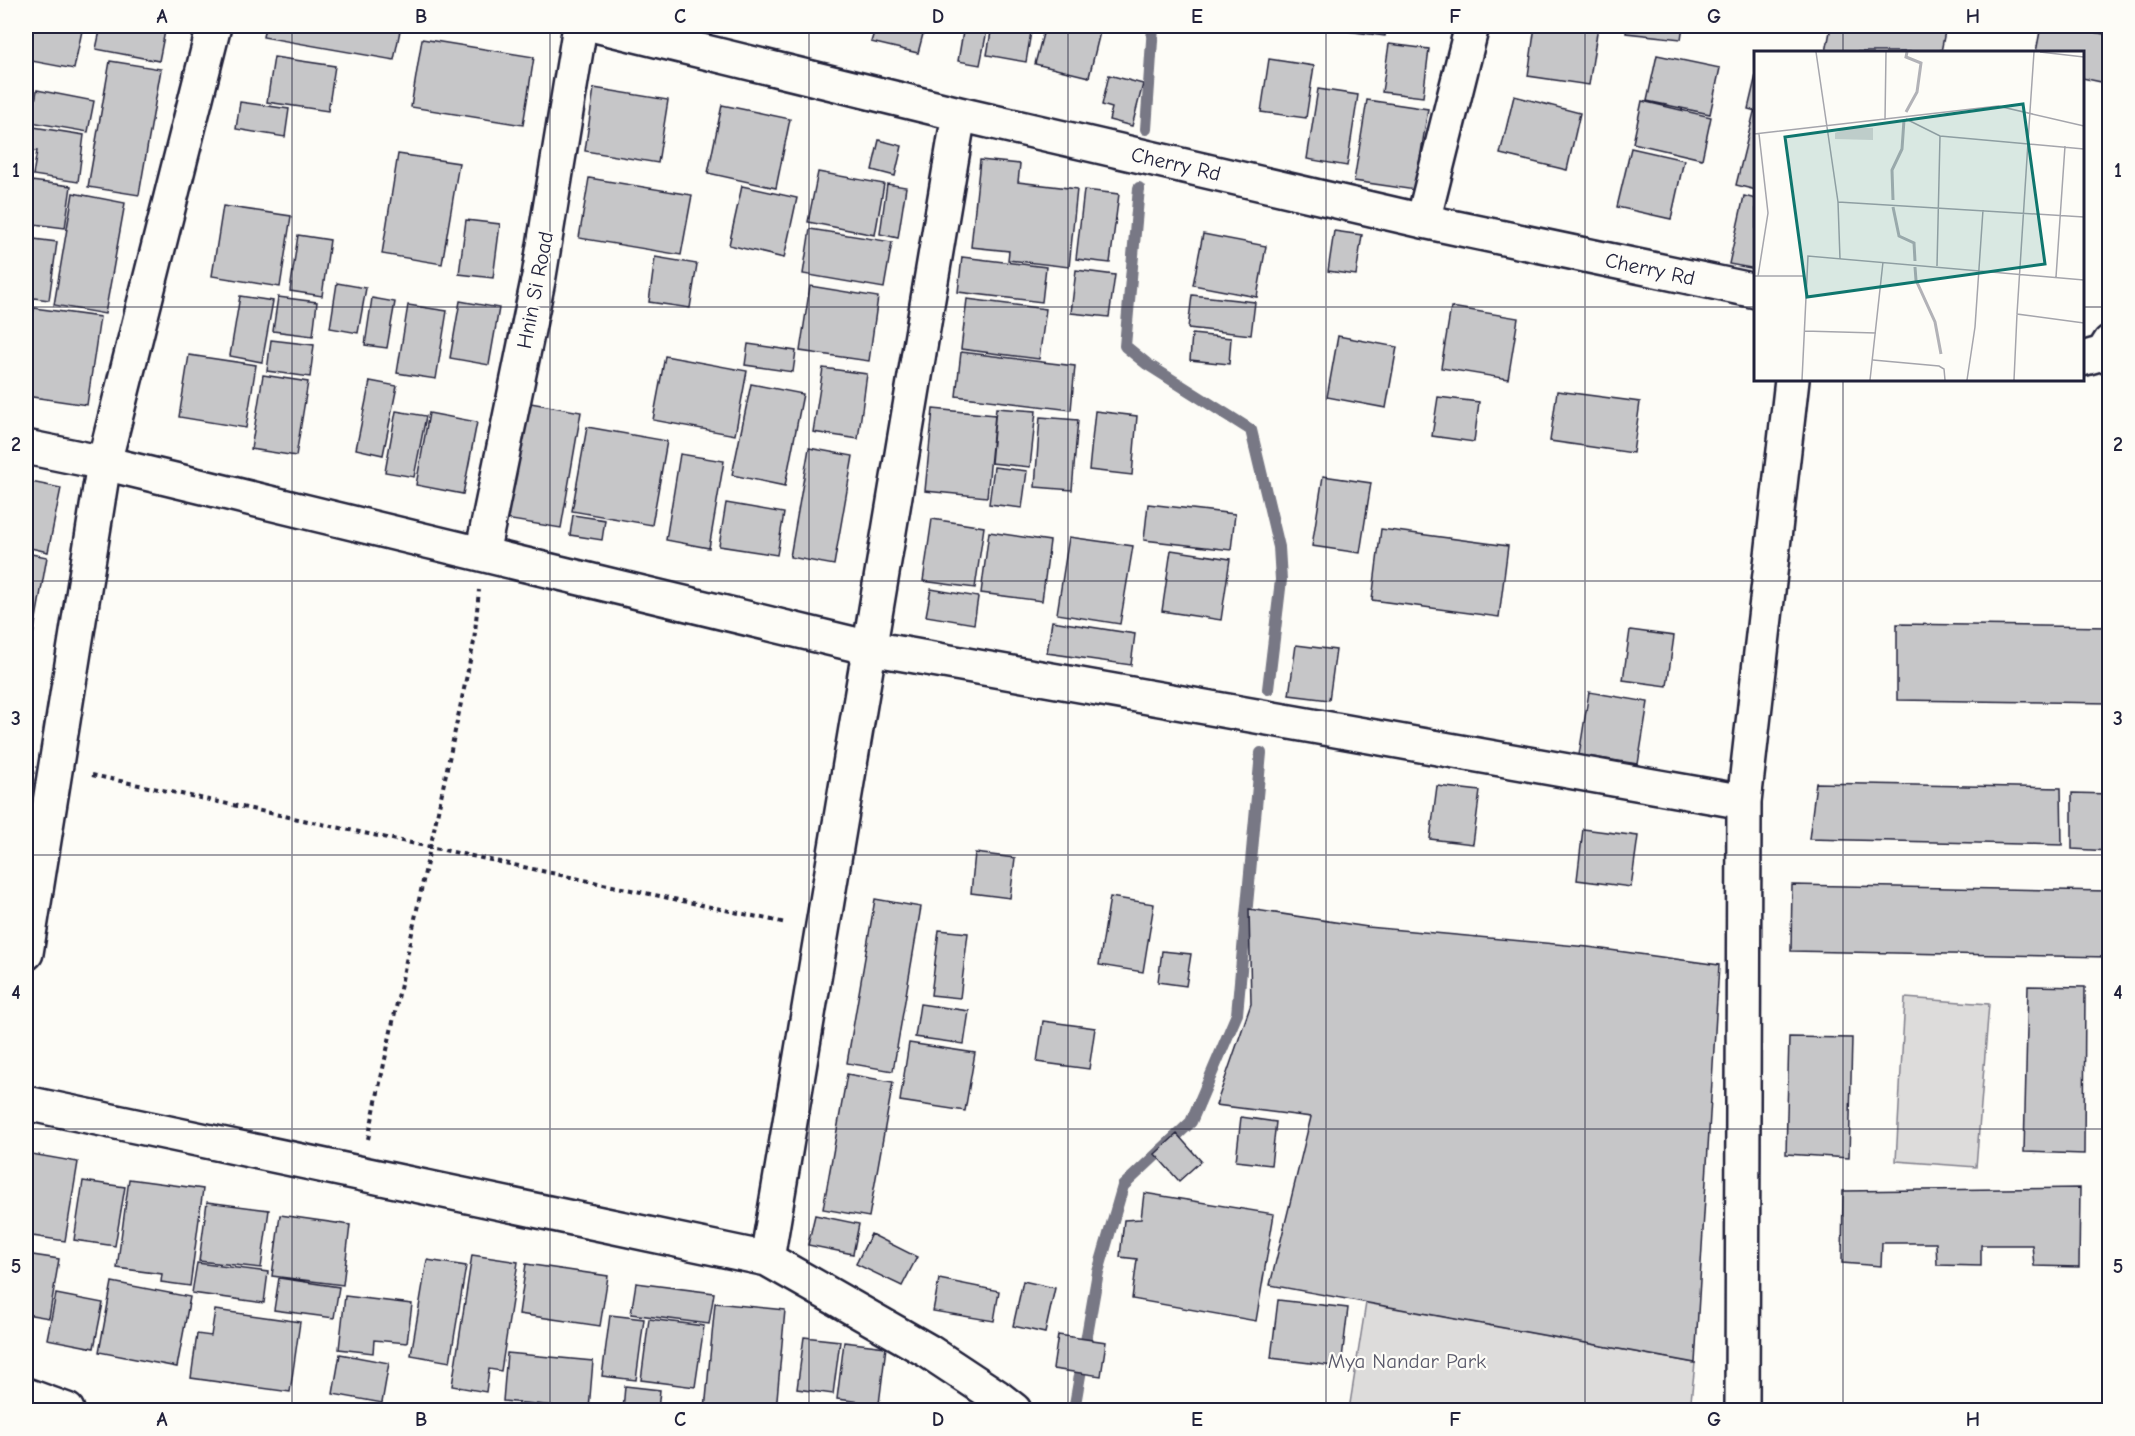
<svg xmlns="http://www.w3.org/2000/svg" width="2135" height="1436" font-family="'Comic Neue',sans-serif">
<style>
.green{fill:#dddcdb;stroke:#807f8b;stroke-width:1.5}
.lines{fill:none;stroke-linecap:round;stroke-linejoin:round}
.stream{stroke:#787885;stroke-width:12}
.building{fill:#c6c6c8;stroke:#22223b;stroke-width:1.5}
.minor-casing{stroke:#22223b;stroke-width:38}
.highway-casing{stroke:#22223b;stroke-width:38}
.path{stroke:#22223b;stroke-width:4;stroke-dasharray:4.5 4.5;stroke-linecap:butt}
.minor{stroke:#fdfcf7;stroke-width:33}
.highway{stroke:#fdfcf7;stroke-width:33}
.grid{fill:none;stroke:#22223b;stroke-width:1.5;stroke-opacity:0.55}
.labels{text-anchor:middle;stroke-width:4.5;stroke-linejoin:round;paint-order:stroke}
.street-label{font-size:21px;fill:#22223b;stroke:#fdfcf7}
.park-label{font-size:21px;fill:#5a5a6b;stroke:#fdfcf7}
.inset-river{fill:none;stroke:#b2b2b7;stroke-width:3}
.inset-road{fill:none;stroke:#a5a5ac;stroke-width:1.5}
.view{fill:#0f766e;fill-opacity:0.15;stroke:#0f766e;stroke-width:3}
.inset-edge{fill:none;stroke:#22223b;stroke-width:3}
.neatline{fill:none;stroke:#22223b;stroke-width:2}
.grid-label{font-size:20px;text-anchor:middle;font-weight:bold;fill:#22223b}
</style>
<rect width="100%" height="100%" fill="#fdfcf7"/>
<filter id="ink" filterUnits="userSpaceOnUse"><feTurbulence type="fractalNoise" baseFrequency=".0167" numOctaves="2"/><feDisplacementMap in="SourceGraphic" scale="12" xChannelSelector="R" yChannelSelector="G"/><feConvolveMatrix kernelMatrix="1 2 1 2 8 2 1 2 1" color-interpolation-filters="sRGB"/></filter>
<g filter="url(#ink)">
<path class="green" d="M1905,998L1989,1004L1976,1167L1896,1161Z
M1366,1303L1695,1363L1690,1410H1349Z"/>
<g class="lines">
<path class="stream" d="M1146,129L1153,26
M1139,188L1125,346L1147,364L1251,430L1279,547L1281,580L1268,689
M1074,1410L1098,1272L1123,1186L1191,1122L1237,1014L1261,753"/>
</g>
<path class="building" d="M26,26H83L74,69L26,60Z
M101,26H166L159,61L96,49Z
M265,26H401L394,60L263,37Z
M876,26H888L923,34L918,53L871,42Z
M904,26H929L928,31Z
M964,26H988L980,65L958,61Z
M992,26H1032L1026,62L987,55Z
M1045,26H1076L1100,32L1089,77L1035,64Z
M1331,26H1387L1385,36L1331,29Z
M1535,26H1598L1589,85L1528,76Z
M1627,26H1683L1681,39L1626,33Z
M1831,26H1946L1941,52H1826Z
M2041,26H2056L2110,35V63L2106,83L2082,78V52H2036Z
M422,39L534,57L523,125L411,107Z
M1389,44L1429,49L1423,97L1382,92Z
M1657,55L1720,68L1710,114L1647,101Z
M274,57L335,66L328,111L267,102Z
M1269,59L1314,66L1306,118L1261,112Z
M110,61L161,69L139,195L88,187Z
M1109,75L1143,84L1132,126L1109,120L1112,108L1102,105Z
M1756,75V111L1748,109Z
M594,88L668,100L658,163L585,151Z
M1318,89L1358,95L1347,166L1307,159Z
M37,90L94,101L88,132L31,122Z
M1514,96L1580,113L1567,170L1500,154Z
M1367,100L1428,109L1415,190L1354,181Z
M1642,101L1711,117L1702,159L1633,143Z
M240,102L289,109L285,137L236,129Z
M722,105L790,119L776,188L708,173Z
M1754,112L1756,113V190L1736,185Z
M27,126L84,135L78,182L33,175L37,151L26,150Z
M879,140L902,146L895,176L872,170Z
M1631,148L1684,160L1671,219L1617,207Z
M398,154L459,163L442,264L382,254Z
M980,160L1020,164L1018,182L1077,189L1069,267L1008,260L1009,251L971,247Z
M818,172L884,184L875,235L808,222Z
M589,178L692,195L681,255L579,238Z
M31,181L71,186L65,228L26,223Z
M887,184L906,187L898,238L880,234Z
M742,186L797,198L784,258L729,245Z
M1084,190L1119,194L1110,263L1076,259Z
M73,193L125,203L105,314L54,305Z
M1744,196L1756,199V269L1729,264Z
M223,206L291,216L280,287L212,276Z
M466,220L500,224L493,278L459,274Z
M810,229L892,242L884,288L803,274Z
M1334,231L1362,235L1356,275L1328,271Z
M1203,234L1266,246L1257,297L1193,285Z
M298,235L330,240L322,296L290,291Z
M26,238L57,242L49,300L26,297Z
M655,257L697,264L690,308L649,302Z
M962,257L1046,267L1042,302L958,292Z
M1076,270L1115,275L1109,317L1071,313Z
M337,283L366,288L358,333L330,328Z
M810,286L878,297L869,361L800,351Z
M1192,295L1255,302L1251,335L1188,328Z
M240,296L273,301L262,362L230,356Z
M278,297L317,302L313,336L273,331Z
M372,298L395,302L387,348L365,345Z
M967,299L1046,309L1039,359L961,349Z
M460,301L499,308L489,365L450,358Z
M408,305L447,311L436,379L397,373Z
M1451,307L1518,318L1508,379L1441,368Z
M34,308L100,317L87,405L26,396V363Z
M26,318L31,319L26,357Z
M1192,334L1231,338L1229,364L1190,360Z
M1338,336L1397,347L1386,408L1327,397Z
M271,340L314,345L310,377L267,371Z
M748,344L796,351L793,372L745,365Z
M961,352L1075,366L1071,410L956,396Z
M189,355L256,365L246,428L179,417Z
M665,356L747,371L735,435L653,420Z
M823,368L867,374L858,439L813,432Z
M263,375L308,382L296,456L251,449Z
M370,381L397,386L383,455L356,449Z
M751,384L803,394L785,486L732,475Z
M1557,391L1640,402L1633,453L1550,441Z
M1438,397L1479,402L1474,442L1432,436Z
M525,402L581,412L561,528L505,519Z
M996,408L1036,411L1030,467L991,463Z
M933,409L995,415L987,497L925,491Z
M396,411L426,416L414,477L385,472Z
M1095,411L1137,416L1132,475L1089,470Z
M429,413L477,422L463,494L416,485Z
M1040,417L1078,420L1072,490L1035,487Z
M587,427L667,441L652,525L572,511Z
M809,448L853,456L834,565L790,557Z
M680,454L724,461L709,548L666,540Z
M994,467L1027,471L1022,508L989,504Z
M1323,476L1371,483L1360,553L1312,546Z
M26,481L61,488L48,552L26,547Z
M726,503L784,513L777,555L719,546Z
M1148,504L1235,514L1231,550L1144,540Z
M573,515L605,520L602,540L570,535Z
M932,519L984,527L975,588L923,581Z
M1381,529L1508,546L1499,617L1372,600Z
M989,532L1050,541L1042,601L981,593Z
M1069,537L1133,546L1120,624L1057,614Z
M1171,550L1230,559L1221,620L1162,611Z
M26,553L47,557L27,669H26Z
M931,589L978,597L974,624L926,616Z
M1052,621L1135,634L1131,665L1047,653Z
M1897,624L2110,627V703L1897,700Z
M1630,630L1674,636L1667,686L1623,680Z
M1296,645L1336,650L1329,700L1289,695Z
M1589,692L1648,702L1638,764L1579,755Z
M1816,783L2061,788L2062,845L1809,839Z
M1437,786L1480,791L1473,844L1430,839Z
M2072,793L2110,794V851L2072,849Z
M1583,829L1638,836L1631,887L1577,880Z
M975,853L1015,858L1010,898L971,893Z
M1792,885L2110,891V957L1791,951Z
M1110,897L1154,904L1143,972L1099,965Z
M875,899L921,907L893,1071L847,1063Z
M1249,909L1368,927L1588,947L1719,965L1695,1363L1270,1285L1311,1117L1216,1105L1251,1004Z
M939,930L968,933L960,998L931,995Z
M1162,951L1191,954L1186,986L1158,982Z
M2028,986L2085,987L2084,1154L2024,1152Z
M920,1004L969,1011L964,1044L915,1037Z
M1043,1021L1095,1028L1089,1069L1037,1062Z
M1789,1037L1852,1038L1849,1158L1786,1154Z
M909,1043L975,1053L965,1111L900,1101Z
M847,1074L893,1082L869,1217L823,1209Z
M1241,1117L1276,1122L1271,1165L1236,1161Z
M1177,1134L1201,1161L1179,1181L1155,1154Z
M26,1153L78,1162L65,1241L26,1235Z
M129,1179L203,1189L190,1286L161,1282L162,1274L117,1268Z
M83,1181L125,1187L115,1246L74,1240Z
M2080,1188L2079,1267L2034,1266L2032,1245H1981V1266L1937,1265L1936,1243H1882L1881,1266L1842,1263L1843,1191Z
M1144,1193L1274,1214L1256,1321L1132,1299L1137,1259L1120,1257L1124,1220L1141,1219Z
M207,1202L269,1210L261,1268L199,1261Z
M280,1215L350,1225L343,1285L272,1276Z
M815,1215L859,1224L853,1254L808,1245Z
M871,1234L917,1257L902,1286L856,1264Z
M26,1254L59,1259L49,1318L26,1314Z
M472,1255L518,1262L501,1371L489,1369L486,1392L452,1386Z
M427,1260L466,1266L450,1362L411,1355Z
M197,1263L268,1272L264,1303L192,1293Z
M526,1264L608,1276L600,1326L519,1314Z
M279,1278L339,1287L334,1318L274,1310Z
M939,1279L999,1291L994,1321L933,1311Z
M1023,1281L1055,1288L1045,1333L1013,1326Z
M112,1282L190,1297L177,1367L99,1352Z
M636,1283L714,1293L709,1324L631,1314Z
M56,1294L103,1303L94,1348L47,1339Z
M345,1296L412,1304L407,1343L374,1340L373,1353L339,1349Z
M1278,1300L1348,1308L1341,1367L1271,1358Z
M715,1303L785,1310L776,1410H705Z
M215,1310L300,1322L290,1392L191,1378L197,1334L211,1336Z
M610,1315L644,1319L636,1380L602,1376Z
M649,1319L704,1326L695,1387L641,1380Z
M1058,1335L1106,1342L1101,1376L1053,1369Z
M804,1337L840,1341L833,1394L797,1389Z
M844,1342L886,1347L879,1404L837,1399Z
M507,1353L593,1361L589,1409L503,1401Z
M340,1354L389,1363L382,1403L333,1394Z
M625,1386L660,1390L658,1410H623Z"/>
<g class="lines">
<defs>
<path id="minor" d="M599,26L959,114L1423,221L1756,291
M1423,221L1472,26
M2082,359L2103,353L2110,342
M26,447L104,463L870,648L1744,802
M482,554L539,276L580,26
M26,1103L767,1259L928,1351L996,1396L1014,1410
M767,1259L959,114
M1742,1410L1744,802L1792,380"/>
<path id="highway" d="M26,953L104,463L214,26
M26,1395L67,1410"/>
</defs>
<use href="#minor" class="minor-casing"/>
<use href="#highway" class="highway-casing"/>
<path class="path" d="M92,775L786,923
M368,1139L474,642L479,590"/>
<use href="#minor" class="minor"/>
<use href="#highway" class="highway"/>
</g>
</g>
<path class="grid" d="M292,26V1410M550,26V1410M809,26V1410M1068,26V1410M1326,26V1410M1585,26V1410M1843,26V52M26,307H1756M2082,307H2110M1843,380V1410M26,581H2110M26,855H2110M26,1129H2110"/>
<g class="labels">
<g class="street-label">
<text transform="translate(1176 164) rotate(13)" y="7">Cherry Rd</text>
<text transform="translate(1650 269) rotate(12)" y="7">Cherry Rd</text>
<text transform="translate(535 290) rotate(-79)" y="7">Hnin Si Road</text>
</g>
<g class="park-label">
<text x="1407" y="1368">Mya Nandar Park</text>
</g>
</g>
<g transform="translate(1754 51)">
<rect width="330" height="330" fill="#fdfcf7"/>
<path d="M93,77H119V89L81,88V82Z" fill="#dddcdb"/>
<path class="inset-river" d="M152,61L163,41L167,12L152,6L153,1M139,149L138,119L148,98L150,69M139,156L145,185L160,192L161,210M161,216L162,229L181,271L187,303"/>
<path class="inset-road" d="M62,1L84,151L86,208M286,1L330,6M276,60L280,1M276,60L263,263L330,272M152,68L186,85L330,98M131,69L132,1M0,83L244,55L330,75M84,151L330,166M183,215L186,85M0,225H50M4,225L14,162L5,83M302,226L311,95M50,280L122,282M119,309L185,315L190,318L191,329M48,329L54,205L330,229M116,329L129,211M213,329L221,276L229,159M260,329L263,263"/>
<path class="view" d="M269,53L291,213L53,246L31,86Z"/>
<rect width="330" height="330" class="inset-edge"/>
</g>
<rect width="2135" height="1436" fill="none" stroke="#fdfcf7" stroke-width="66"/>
<rect x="33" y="33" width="2069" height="1370" class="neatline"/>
<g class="grid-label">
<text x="162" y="23">A</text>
<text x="421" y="23">B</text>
<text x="680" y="23">C</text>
<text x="938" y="23">D</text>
<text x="1197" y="23">E</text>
<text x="1455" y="23">F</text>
<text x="1714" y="23">G</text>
<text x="1973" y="23">H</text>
<text x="16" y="177">1</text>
<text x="2118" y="177">1</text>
<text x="16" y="451">2</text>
<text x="2118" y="451">2</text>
<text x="16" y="725">3</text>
<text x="2118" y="725">3</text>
<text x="16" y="999">4</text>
<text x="2118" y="999">4</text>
<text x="16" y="1273">5</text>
<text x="2118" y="1273">5</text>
<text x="162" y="1426">A</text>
<text x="421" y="1426">B</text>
<text x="680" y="1426">C</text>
<text x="938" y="1426">D</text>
<text x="1197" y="1426">E</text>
<text x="1455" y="1426">F</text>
<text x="1714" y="1426">G</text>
<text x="1973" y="1426">H</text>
</g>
</svg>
